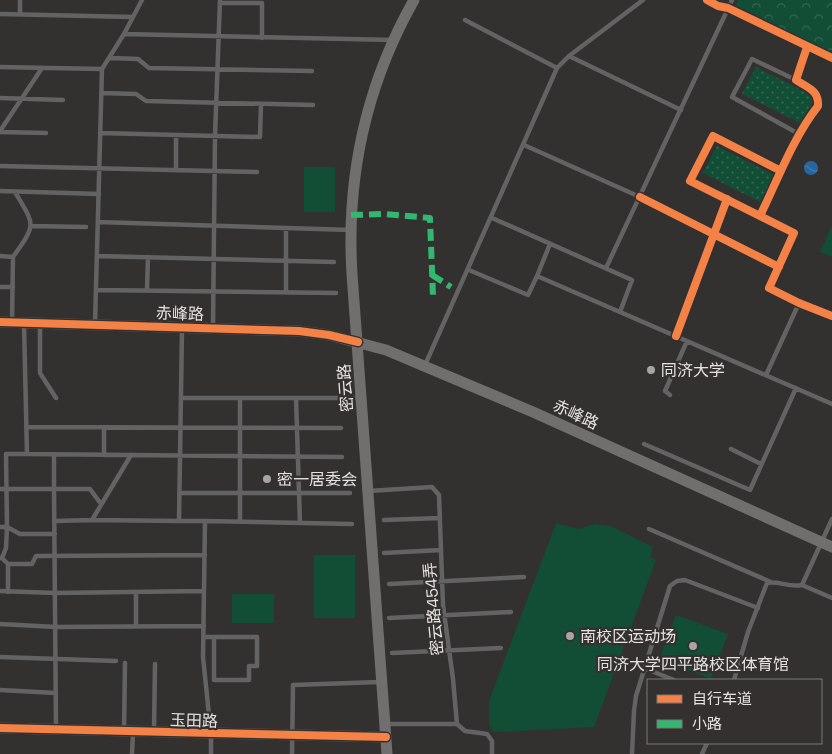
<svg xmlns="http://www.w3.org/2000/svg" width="832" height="754" font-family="'Space Grotesk','Noto Sans SC',sans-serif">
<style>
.grass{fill:url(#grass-dots)}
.forest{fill:url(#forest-crowns)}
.garden{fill:#114e35}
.water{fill:url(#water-waves)}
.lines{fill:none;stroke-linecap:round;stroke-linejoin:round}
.lane{stroke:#646363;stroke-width:4.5}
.secondary{stroke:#706f6e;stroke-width:11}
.quiet{stroke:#33b770;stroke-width:6;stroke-dasharray:12 6;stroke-linecap:butt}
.cycleway-casing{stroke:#34302f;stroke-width:11}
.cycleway{stroke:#f48246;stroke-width:8}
.poi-dot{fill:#a7a5a3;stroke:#34302f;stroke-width:2}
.labels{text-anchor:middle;stroke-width:4.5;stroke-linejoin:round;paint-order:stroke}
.street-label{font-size:16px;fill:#e5e3e1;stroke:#34302f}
.poi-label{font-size:16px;fill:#e5e3e1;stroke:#34302f;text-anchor:start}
</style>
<defs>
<pattern id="grass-dots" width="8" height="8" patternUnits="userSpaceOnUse" patternTransform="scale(1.25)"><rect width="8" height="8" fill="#114e35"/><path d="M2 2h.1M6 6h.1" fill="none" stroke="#346752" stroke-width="1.8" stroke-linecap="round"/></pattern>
<pattern id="forest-crowns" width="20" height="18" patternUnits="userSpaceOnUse" patternTransform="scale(1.25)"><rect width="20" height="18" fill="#114e35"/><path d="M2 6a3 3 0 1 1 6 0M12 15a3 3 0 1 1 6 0" fill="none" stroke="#346752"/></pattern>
<pattern id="water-waves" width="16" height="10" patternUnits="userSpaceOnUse" patternTransform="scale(1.25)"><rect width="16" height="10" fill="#2466a0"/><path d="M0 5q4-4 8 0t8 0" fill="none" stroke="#447cad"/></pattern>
</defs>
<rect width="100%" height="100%" fill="#333130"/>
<path class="grass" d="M756,67L815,97L802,124L742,94Z
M717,146L776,176L762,203L703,173Z"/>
<path class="forest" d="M738,0H832V52L734,9Z"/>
<path class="garden" d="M304,167H335V212H304Z
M832,225V257L820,252Z
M556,523L578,529L595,524L611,526L653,547L650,557L656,560L594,727L499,732L493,731L489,724V701Z
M314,555H355V618H314Z
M232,594H274V623H232Z
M676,615L728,634L711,679L659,659Z"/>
<path class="water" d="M804 168a7 7 0 1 1 14 0a7 7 0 1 1-14 0Z"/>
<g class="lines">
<path class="lane" d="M20,0V14
M220,3H262V38
M0,14L133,17
M465,20L557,68
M124,34L142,0
M569,56L681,110
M110,58L138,59L149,68L312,71
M0,67L102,69L95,323
M102,69L124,34L394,40
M796,80L752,59L732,97L799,134
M102,93L136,94L146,101L313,105
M0,98L63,100
M0,131L42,68
M0,132L46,133
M100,133L260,137L261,104
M524,145L640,197
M0,166L257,172
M176,170V135
M0,191L99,194
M492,218L632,280L620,312
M98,222L351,230
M31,226L86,227
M0,256L13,257C37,223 35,226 15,192
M97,256L334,262
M606,268L732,0
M469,270L528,295L537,276L832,404
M537,276L550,244
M0,287H13
M96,290L336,293
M147,290L148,257
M286,292V228
M12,320L13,257
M24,324L27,454L342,457
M40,324V373L56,398
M213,328L215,136L220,0
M182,329L179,521H205L203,657L211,734V754
M425,365L557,68L569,56L643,0
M766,375L799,303
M670,395L665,391L687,341
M181,398H359
M240,398V522
M296,398L300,523
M26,427L341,428
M644,444L750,490L796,388
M731,449L761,464
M54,455V489H90L101,504
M104,455V427
M131,455L92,520L179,521
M0,489H54L56,728
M369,491L432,487L439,495L443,605L453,679L457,724H387
M179,493H350
M384,520L440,518
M55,521L92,520
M205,521L352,524
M0,527H7L20,534H55
M649,529L771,582
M384,553L441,550
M0,558H2L8,564H32L36,556L205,555
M2,558L6,548L7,527L6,454H27
M8,564V592
M389,584L524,577
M802,585L832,598
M0,591L55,593L204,591
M136,592V626
M389,618L511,612
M0,624L56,627L204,626
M204,637H257V666H249V680H214V637
M392,653L501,648
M0,657L116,661
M644,668L674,680
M734,680L748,632L767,583C777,580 789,588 802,585L832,519
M0,690L56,693
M457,724L465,731L487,734L492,741V754
M124,731L125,663
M154,731L155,664
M132,754L133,733
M292,754L293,685L380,682
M632,754L634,711L636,696L670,586L677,581L685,580L758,608
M702,754L707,743"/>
<path class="secondary" d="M0,322L299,331L329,335L386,350L533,412L832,547
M0,728L386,737
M387,754L352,274C346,177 366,85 414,0"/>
<path class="quiet" d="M351,215L384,214L430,218L433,296
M432,275L451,287"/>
<defs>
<path id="cycleway" d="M707,0L718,6L728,8L832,58
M781,171L713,136L690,181L794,233L769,288L799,303L832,316
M640,197L779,267
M760,216C778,179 793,138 818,106C819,90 808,88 796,80L807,47
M0,322L299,331L329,335L358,342
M676,336L727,199
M0,728L386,737"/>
</defs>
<use href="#cycleway" class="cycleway-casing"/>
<use href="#cycleway" class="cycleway"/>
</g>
<g class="poi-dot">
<circle cx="651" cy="370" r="5"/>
<circle cx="267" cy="479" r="5"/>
<circle cx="570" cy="636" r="5"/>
<circle cx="693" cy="646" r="5"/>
</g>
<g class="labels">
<g class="street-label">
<text transform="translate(180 313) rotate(2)" y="6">赤峰路</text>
<text transform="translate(345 388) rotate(-94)" y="6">密云路</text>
<text transform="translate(576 414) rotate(25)" y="6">赤峰路</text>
<text transform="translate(433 609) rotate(-95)" y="6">密云路454弄</text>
<text transform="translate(194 720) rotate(2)" y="6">玉田路</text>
</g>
<g class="poi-label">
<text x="661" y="376">同济大学</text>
<text x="277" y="485">密一居委会</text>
<text x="580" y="642">南校区运动场</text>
<text x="693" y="670" text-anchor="middle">同济大学四平路校区体育馆</text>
</g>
</g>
<rect x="647" y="679" width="175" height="65" fill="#34302f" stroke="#7b7876"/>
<rect x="657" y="695" width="25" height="8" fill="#f48246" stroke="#7b7876"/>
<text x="692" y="704" font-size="15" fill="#e5e3e1">自行车道</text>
<rect x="657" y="720" width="25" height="8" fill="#33b770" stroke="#7b7876"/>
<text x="692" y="729" font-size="15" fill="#e5e3e1">小路</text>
</svg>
